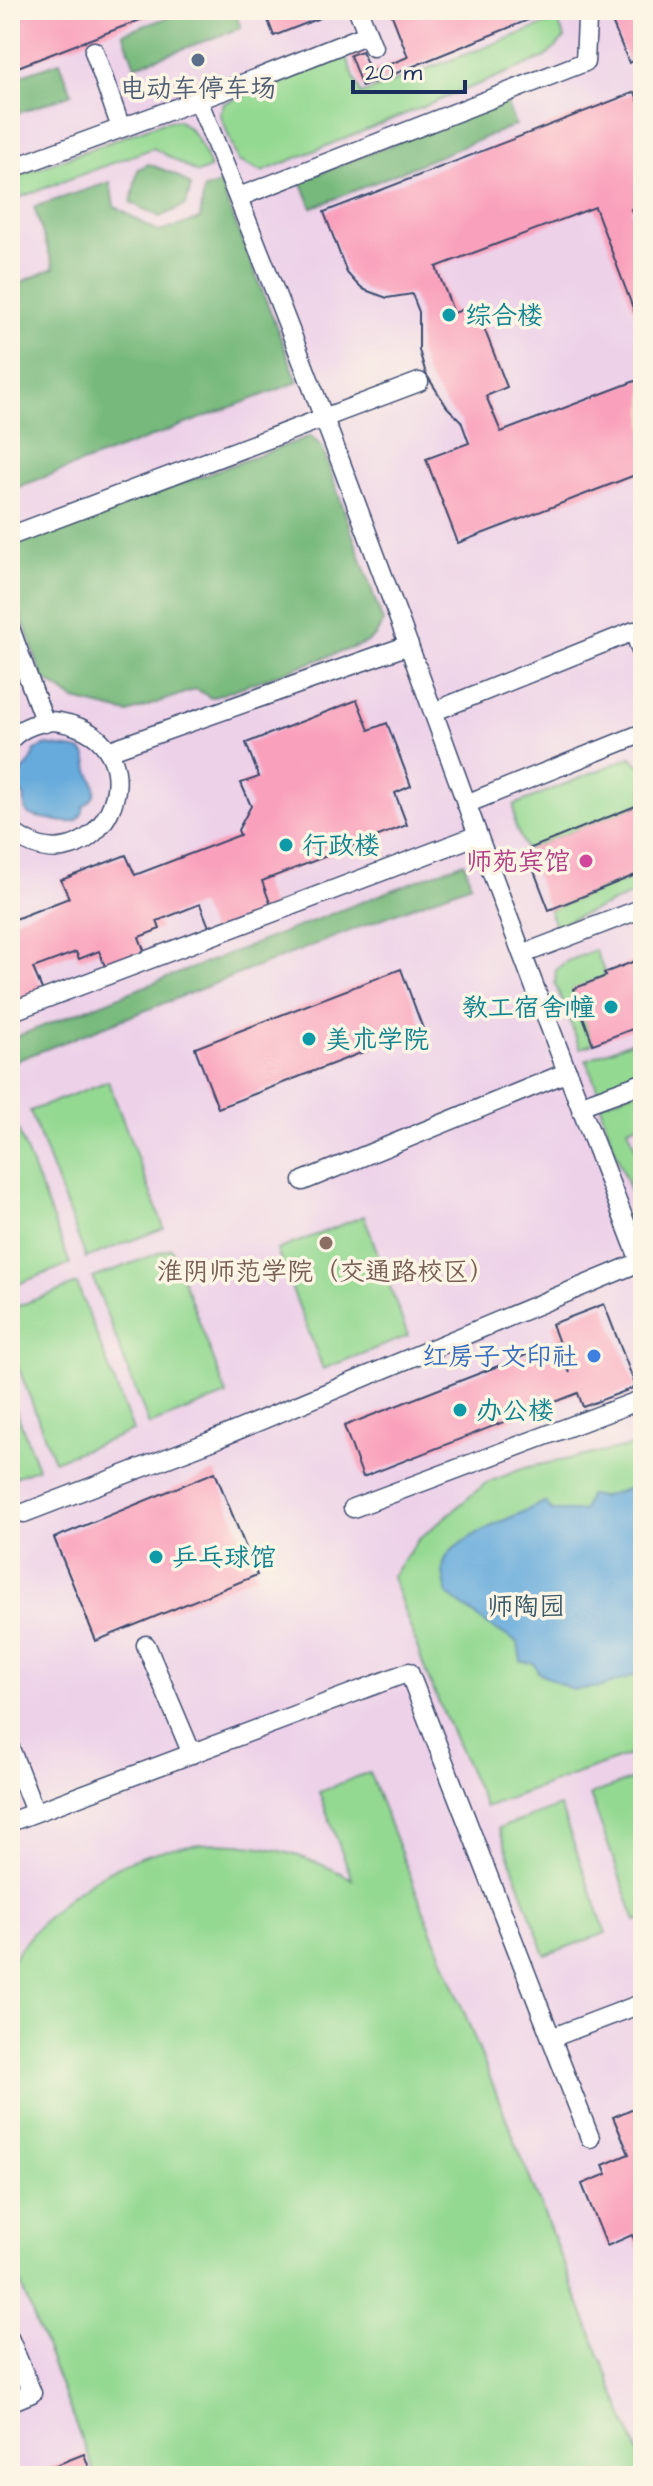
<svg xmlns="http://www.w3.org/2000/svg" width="653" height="2486" font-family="'Architects Daughter','LXGW WenKai TC',sans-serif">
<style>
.built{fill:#edd1e9}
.green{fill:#94d992;stroke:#588478;stroke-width:2}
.forest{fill:#77b97c;stroke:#49746d;stroke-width:2}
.water{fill:#66abdc;stroke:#406d9d;stroke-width:2}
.building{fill:#f9a1bc}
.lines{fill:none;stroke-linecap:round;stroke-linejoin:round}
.lane-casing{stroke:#3b496d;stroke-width:21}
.lane{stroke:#fff;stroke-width:18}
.service-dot{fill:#5c6f8a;stroke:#fcf5e5;stroke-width:3}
.culture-dot{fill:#0f9aa8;stroke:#fcf5e5;stroke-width:3}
.hotel-dot{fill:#d1479c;stroke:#fcf5e5;stroke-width:3}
.education-dot{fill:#8d6e63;stroke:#fcf5e5;stroke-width:3}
.shop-dot{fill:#3f7fe0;stroke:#fcf5e5;stroke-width:3}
.labels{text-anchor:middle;stroke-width:7;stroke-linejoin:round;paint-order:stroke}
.service-label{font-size:26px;fill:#4e5e75;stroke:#fcf5e5}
.culture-label{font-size:26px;fill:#0d838f;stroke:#fcf5e5;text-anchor:start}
.hotel-label{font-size:26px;fill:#b23c85;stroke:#fcf5e5;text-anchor:end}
.education-label{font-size:26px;fill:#785e54;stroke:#fcf5e5}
.shop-label{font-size:26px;fill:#366cbe;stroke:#fcf5e5;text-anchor:end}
.park-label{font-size:26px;fill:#395a6b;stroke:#fcf5e5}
</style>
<rect width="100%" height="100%" fill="#fcf5e5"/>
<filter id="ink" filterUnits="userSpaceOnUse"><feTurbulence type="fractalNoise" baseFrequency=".0125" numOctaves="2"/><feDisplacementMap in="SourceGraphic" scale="16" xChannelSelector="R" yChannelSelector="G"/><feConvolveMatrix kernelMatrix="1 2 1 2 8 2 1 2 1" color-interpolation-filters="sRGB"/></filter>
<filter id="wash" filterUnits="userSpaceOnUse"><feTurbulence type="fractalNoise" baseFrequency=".006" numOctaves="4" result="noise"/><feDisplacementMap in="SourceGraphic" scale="32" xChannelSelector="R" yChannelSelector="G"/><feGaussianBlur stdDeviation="1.8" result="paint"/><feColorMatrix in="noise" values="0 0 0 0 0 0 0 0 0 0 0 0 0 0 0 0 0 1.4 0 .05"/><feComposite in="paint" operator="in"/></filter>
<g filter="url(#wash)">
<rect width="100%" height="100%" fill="#f3dec1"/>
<path class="built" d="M10,10H643V2476H10Z"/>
<path class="green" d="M557,20L565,38L546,57L262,172L238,161L220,113L224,103L346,57L361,94Z
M177,120C197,130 202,148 210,168L198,173L153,148L10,201V179L163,122Z
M631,757L643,768V803L526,850L515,825L514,805Z
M643,872V890L555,926L549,910Z
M595,950L606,976L573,990L593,1044L580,1048L555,983L556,970L565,962Z
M643,1037V1073L598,1091L586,1060Z
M108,1081L164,1228L86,1258L30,1111Z
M643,1088V1122L628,1128L643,1169V1228L602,1113L601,1104Z
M13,1117L70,1264L10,1287V1118Z
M364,1216L408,1336L323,1369L277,1250Z
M171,1248L227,1395L149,1425L93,1278Z
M77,1284L133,1431L54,1461L10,1345V1309Z
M10,1395L38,1468L10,1479Z
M643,1444V1750L485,1807L428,1678L392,1576L419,1539L486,1483L524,1468Z
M369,1772L643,2464V2476H96L10,2257V1963C90,1843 225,1810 352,1879L319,1792Z
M643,1775V1919L636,1921L590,1795Z
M560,1806L606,1933L545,1955L499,1828Z"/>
<path class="forest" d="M189,10H234L241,28L135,66L123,33Z
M60,62L72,94L10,116V79Z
M505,99L515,125L312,208L301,181Z
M149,164L176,175L191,186L186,205L160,217L131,203L138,169Z
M110,182L114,206L159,232L200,219L204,189L220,184L298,382L10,490V287L54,268L34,207Z
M311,436L322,447L383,622L376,635L366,643L211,698L196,689L128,713L75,700L43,678L10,584V547Z
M464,862L471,884L10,1063V1039Z"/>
<path class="water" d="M47,745C53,746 77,749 79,750C90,755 86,764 90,773C97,787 99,796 84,806C81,830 62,821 48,819C33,816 22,818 25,797C6,780 20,775 30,763C33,759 33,754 35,750Z
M643,1484V1680L636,1675L601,1687L572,1690L538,1672L534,1664L521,1661L518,1643L484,1622L448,1595C445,1583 440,1570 446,1558C456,1538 522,1513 545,1502L552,1511H583L589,1495L602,1497Z"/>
<g id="blocks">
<path class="building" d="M10,10H166L10,70Z
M264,10H340L274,36Z
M390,10H541L543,14L362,87L350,55L362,51L370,72L408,57Z
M607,10H643V57L629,63Z
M635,92L643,114V204L631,209L643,243V335L595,207L436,267L454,313L475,305L507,387L486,396L501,432L643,378V472L458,543L426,459L469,443L461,421L447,407L426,374L419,350V312L412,294L387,298L365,290L356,283L347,273L324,212Z
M357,700L369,730L387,723L411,786L395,793L407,825L262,881L272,908L211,932L200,904L157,921L160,929L139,937L147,958L108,974L99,951L79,959L76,952L33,968L44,994L10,1008V921L69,898L61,880L126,855L135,875L240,835L238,830L251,806L241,783L259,777L246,743Z
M643,803V872L549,910L526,850Z
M643,958V1025L593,1044L573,989L606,976L604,973Z
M401,969L423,1029L218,1108L195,1048Z
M604,1304L636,1387L583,1407L578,1393L363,1477L344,1426L557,1343L570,1373L552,1324Z
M215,1472L257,1575L96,1641L54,1538Z
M643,2104V2248L639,2250L632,2235L607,2246L582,2184L607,2174L603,2165L629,2154L613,2117Z
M84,2454L92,2476H28Z"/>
</g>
</g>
<g filter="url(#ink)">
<use href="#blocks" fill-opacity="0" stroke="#3b496d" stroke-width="2"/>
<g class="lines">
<defs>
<path id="lane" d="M358,10L373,47
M94,51L121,128
M198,100C294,332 381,568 467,805C523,961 584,1115 643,1269
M10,169L258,78L368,34
M239,197L585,62L587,20L583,10
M10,536L419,382
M10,628L45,723
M435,711L634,631L643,657
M10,740C21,727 43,719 60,722C173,743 96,902 10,830
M108,751L409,645
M466,804L643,733
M523,954L643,908
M10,1012L478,835
M582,1105L643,1083
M303,1181L568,1072
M353,1508L643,1399
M24,1513L209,1442L640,1262
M146,1645L192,1754
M10,1748L35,1812
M10,1822L409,1672L590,2138
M551,2038L643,2003
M10,2340L32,2393L10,2402"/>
</defs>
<use href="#lane" class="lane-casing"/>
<use href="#lane" class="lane"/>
</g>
</g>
<circle class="service-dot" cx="198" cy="60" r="8"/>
<g class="culture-dot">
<circle cx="449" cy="315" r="8"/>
<circle cx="286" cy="845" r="8"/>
<circle cx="611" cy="1007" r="8"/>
<circle cx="309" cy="1039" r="8"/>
<circle cx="460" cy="1410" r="8"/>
<circle cx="156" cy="1557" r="8"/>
</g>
<circle class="hotel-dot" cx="586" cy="861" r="8"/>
<circle class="education-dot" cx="326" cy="1243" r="8"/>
<circle class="shop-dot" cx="594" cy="1356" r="8"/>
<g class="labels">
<g class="service-label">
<text x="198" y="97">电动车停车场</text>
</g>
<g class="culture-label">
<text x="465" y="324">综合楼</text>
<text x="302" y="854">行政楼</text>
<text x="595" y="1016" text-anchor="end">教工宿舍1幢</text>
<text x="325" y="1048">美术学院</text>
<text x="476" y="1419">办公楼</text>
<text x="172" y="1566">乒乓球馆</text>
</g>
<g class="hotel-label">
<text x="570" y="870">师苑宾馆</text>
</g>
<g class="education-label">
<text x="326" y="1280">淮阴师范学院（交通路校区）</text>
</g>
<g class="shop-label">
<text x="578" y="1365">红房子文印社</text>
</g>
<g class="park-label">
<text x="526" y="1615">师陶园</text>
</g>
</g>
<rect width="653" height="2486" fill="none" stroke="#fcf5e5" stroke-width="40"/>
<path d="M353 80v12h112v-12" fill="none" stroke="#1b2f5e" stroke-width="4"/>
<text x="365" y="80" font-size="24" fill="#1b2f5e" stroke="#fcf5e5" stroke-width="6" paint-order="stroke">20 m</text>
</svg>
